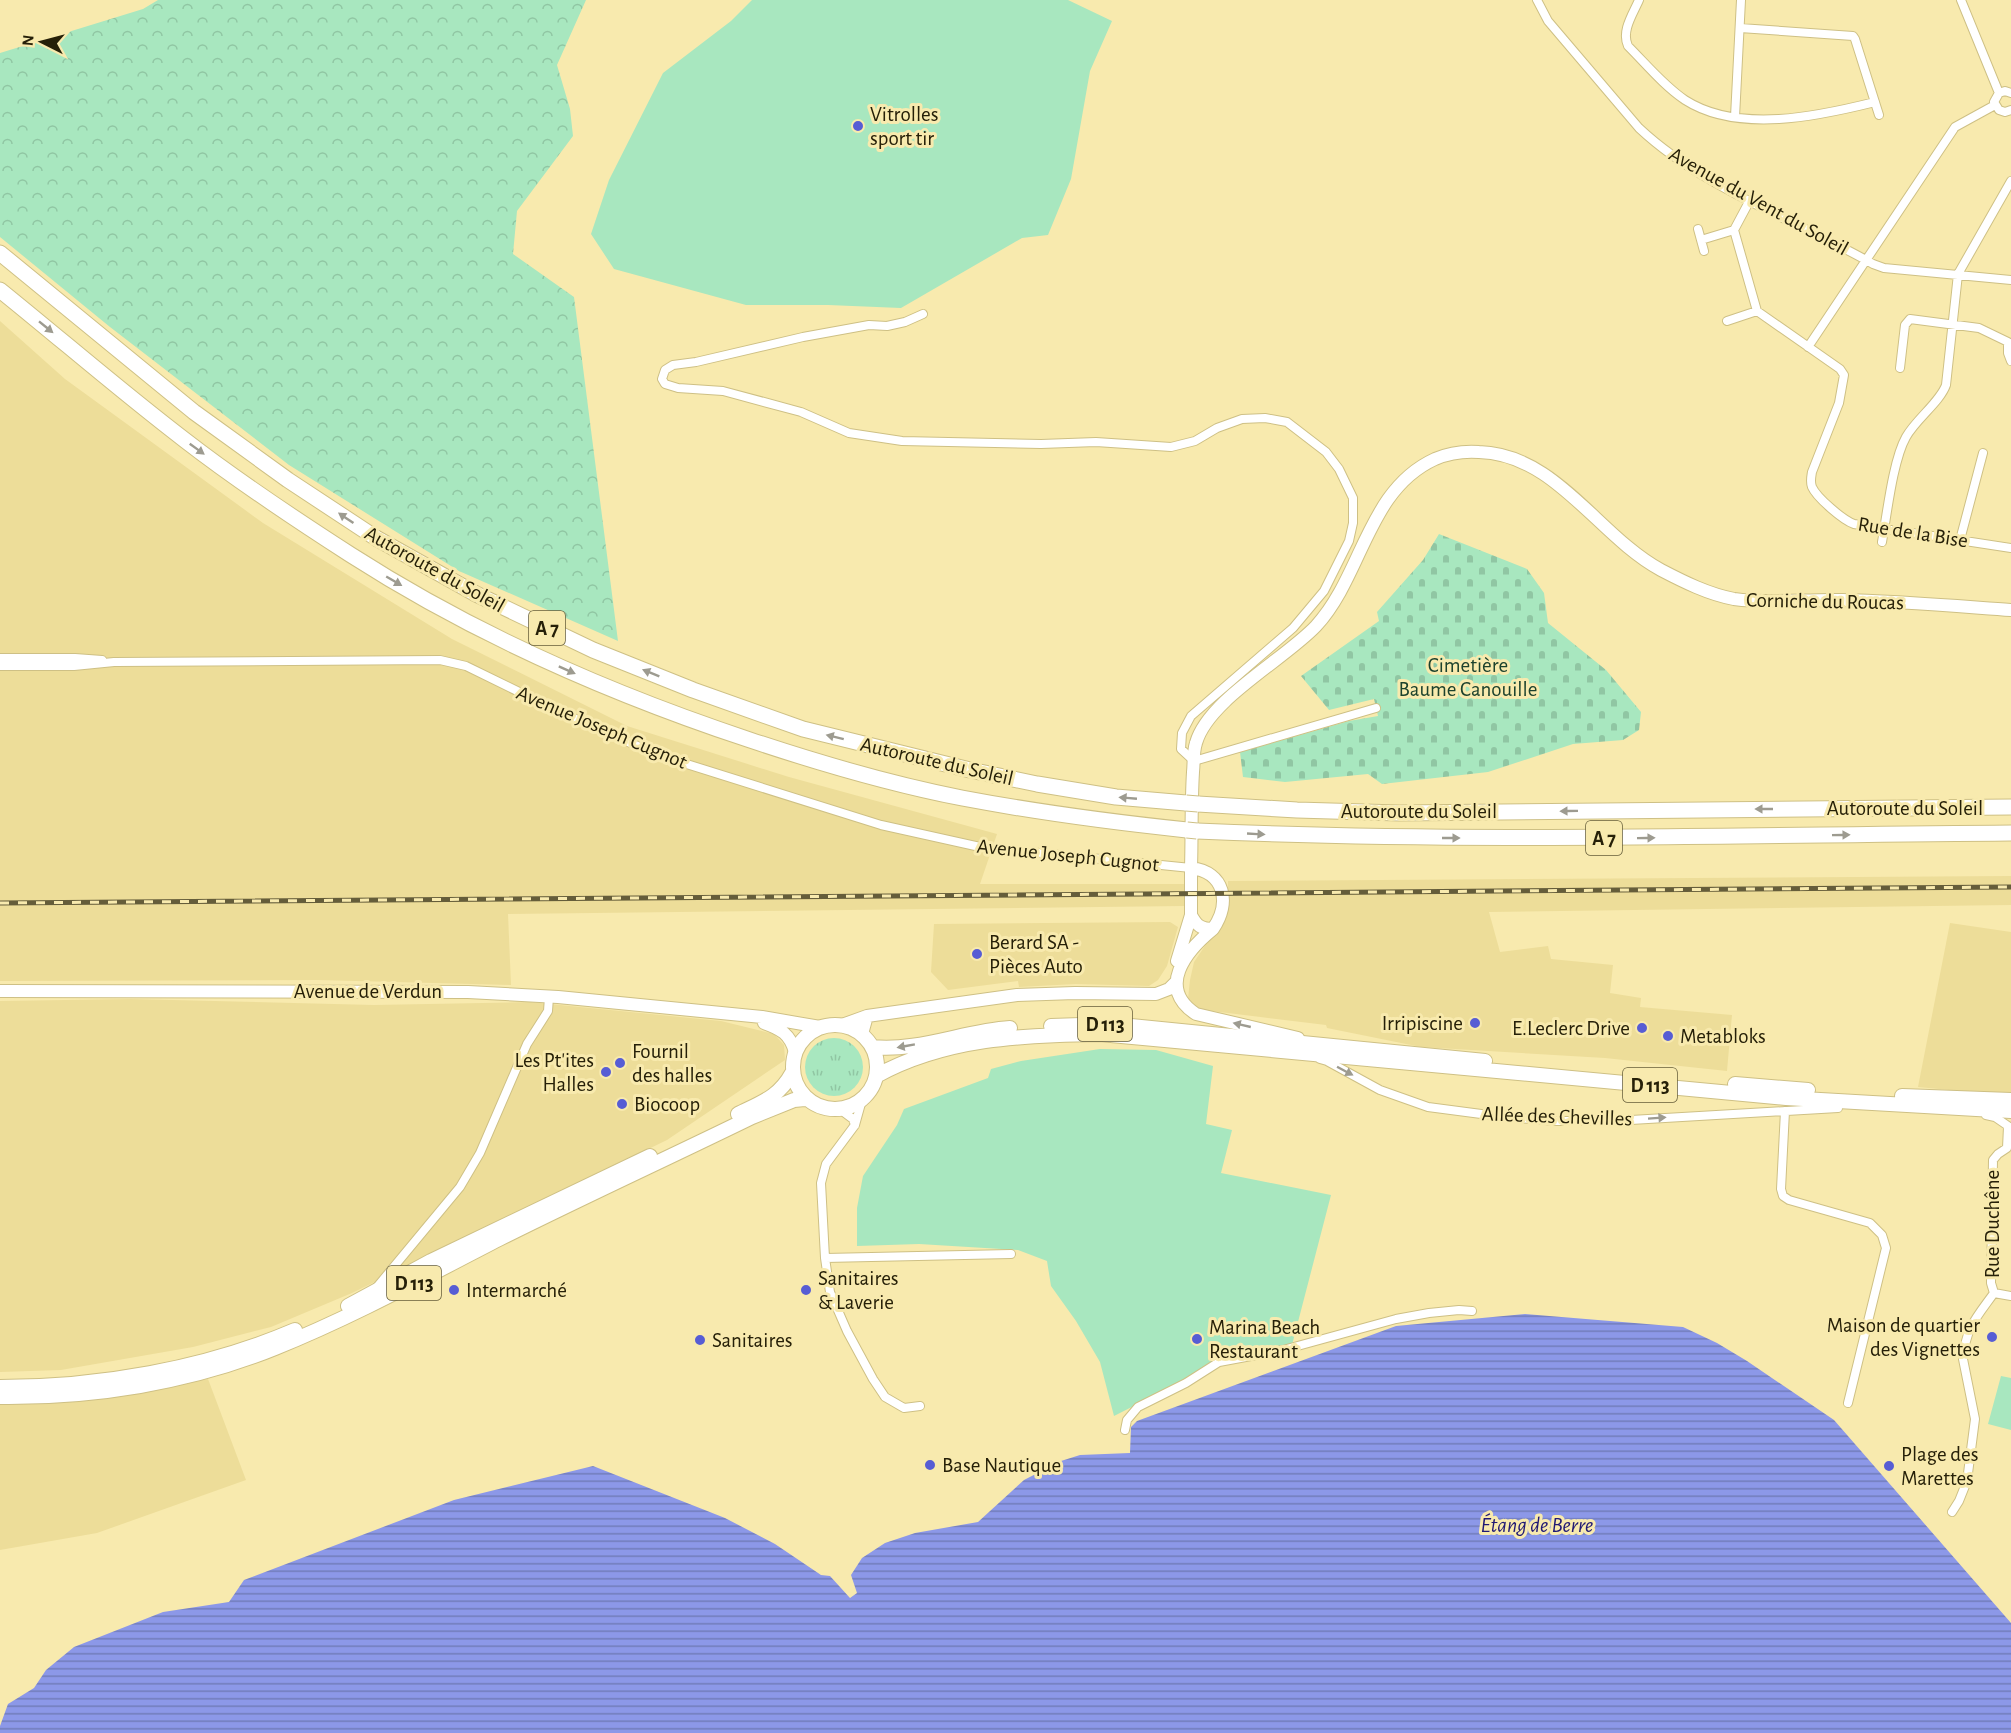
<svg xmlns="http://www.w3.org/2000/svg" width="2011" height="1733" font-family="'Alegreya Sans',sans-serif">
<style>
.built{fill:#eddd99}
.grass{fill:url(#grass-tufts)}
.forest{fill:url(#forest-crowns)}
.cemetery{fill:url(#cemetery-stones)}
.park{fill:#a8e7bf}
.water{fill:url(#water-rules)}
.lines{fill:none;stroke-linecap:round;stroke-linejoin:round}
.minor-casing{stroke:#cec085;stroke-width:10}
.secondary-casing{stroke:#cec085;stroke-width:14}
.primary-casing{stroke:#cec085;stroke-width:16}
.motorway-casing{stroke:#cec085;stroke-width:17}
.minor{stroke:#fff;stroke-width:8}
.secondary{stroke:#fff;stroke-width:12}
.primary{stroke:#fff;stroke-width:14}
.motorway{stroke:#fff;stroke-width:15}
.rail-casing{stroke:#655d3a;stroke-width:5}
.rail{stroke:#f8eaae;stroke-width:3;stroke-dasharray:9;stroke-linecap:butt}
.motorway-bridge-casing{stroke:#cec085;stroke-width:17;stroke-linecap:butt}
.motorway-bridge{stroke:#fff;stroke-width:15}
.oneway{fill:#9d9b90}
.poi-dot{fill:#575dd4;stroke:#f8eaae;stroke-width:2}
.labels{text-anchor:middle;stroke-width:6;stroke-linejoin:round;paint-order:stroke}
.shield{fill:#f8eaae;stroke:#655d3a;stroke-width:1.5}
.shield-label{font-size:20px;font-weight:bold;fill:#262008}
.poi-label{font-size:21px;fill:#262008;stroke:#f8eaae;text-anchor:start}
.street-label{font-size:21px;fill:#262008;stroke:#f8eaae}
.park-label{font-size:21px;fill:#1c422d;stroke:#f8eaae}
.water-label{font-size:22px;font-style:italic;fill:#201974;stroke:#f8eaae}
</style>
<defs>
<pattern id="grass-tufts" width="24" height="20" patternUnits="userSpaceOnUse" patternTransform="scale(1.5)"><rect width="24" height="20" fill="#a8e7bf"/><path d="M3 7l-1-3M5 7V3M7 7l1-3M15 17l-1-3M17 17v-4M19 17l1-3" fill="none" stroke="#90c6a3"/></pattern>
<pattern id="forest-crowns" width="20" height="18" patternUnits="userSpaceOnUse" patternTransform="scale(1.5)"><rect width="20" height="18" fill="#a8e7bf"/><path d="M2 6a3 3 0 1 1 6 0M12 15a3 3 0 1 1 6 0" fill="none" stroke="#90c6a3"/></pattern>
<pattern id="cemetery-stones" width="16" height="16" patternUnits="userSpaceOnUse" patternTransform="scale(1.5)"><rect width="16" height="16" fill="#a8e7bf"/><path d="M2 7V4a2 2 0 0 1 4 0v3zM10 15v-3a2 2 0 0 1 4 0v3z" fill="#90c6a3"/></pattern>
<pattern id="water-rules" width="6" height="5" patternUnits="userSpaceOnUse" patternTransform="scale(1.5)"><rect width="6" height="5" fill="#8c98e8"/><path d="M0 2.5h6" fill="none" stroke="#727cba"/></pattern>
</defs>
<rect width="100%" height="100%" fill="#f8eaae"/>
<path class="built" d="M0,321L65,379L263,523L452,639L627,726L789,777L997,834L980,884H1184V906L508,914L511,985L318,980L0,981Z
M2011,876V905L1489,912L1500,952L1548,946L1551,959L1613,965L1610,993L1641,998L1640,1007L1732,1015L1727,1071L1605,1058L1421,1047L1327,1028L1326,1025L1195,1009L1188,999L1190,980L1194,962L1228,912V881Z
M1170,922L1178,927L1167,966L1158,980L1149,986L1076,984L1019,987L1018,981L948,990L931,972L934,924Z
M1950,923L2011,932V1096L1918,1087Z
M131,999L374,1005L530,1002L721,1021L774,1034L784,1045L785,1060L667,1140L352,1293L271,1327L193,1347L61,1370L0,1372V1001Z
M208,1379L246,1480L97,1533L0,1550V1400L68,1399Z"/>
<path class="grass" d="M805 1067a29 29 0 1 1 58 0a29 29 0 1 1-58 0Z"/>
<path class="forest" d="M158,0H586L557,65L570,109L573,136L517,211L513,254L574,297L618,641L459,571L289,465L110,327L0,237V53L143,9Z"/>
<path class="cemetery" d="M1439,534L1527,569L1544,593L1548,623L1606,670L1641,712L1639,730L1623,740L1573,744L1488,772L1382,784L1368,774L1285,782L1243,777L1240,752L1349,721L1378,716L1374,699L1329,710L1301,676L1379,621L1377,612L1423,560Z"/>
<path class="park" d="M752,0H1068L1112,21L1090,71L1071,179L1048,235L1022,238L901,308L828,305H746L614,269L591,234L609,180L663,73L731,21Z
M1100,1049L1156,1050L1213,1066L1206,1124L1232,1130L1221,1173L1331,1195L1292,1345L1235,1353L1218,1361L1177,1384L1114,1416L1100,1362L1076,1321L1051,1286L1047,1261L1018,1250L919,1244L857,1246V1208L863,1176L897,1125L904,1109L988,1078L991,1069L1021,1061Z
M2001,1376L2011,1378V1430L1988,1424Z"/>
<path class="water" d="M1525,1314L1683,1327L1717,1343L1747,1361L1834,1420L2011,1623V1733H0V1726L8,1704L34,1688L46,1670L74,1647L163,1612L229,1602L244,1580L454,1500L593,1466L725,1518L775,1544L821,1575L830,1576L850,1598L857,1593L851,1575L862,1558L885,1543L915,1533L978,1522L1024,1480L1061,1461L1080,1455L1130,1453L1131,1427L1137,1421L1396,1326Z"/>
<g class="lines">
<defs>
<path id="minor" d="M1537,0L1548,21L1639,128C1704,189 1796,220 1873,264L1884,268L2011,280
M1639,0C1633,14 1621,31 1628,46C1646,64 1664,86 1685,100C1738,134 1819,116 1875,102
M1961,0L1999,93
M1740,28L1853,36L1855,39L1879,115
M2011,93L2005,91L1999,93L1994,102L1999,110L2005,112L2011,110
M1735,117L1741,0
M1750,200L1734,230L1757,311L1840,369L1844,375L1839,403L1812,472C1811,478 1810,482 1812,487C1817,498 1843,520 1854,524L2011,548
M1698,229L1704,251
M1701,240L1734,230
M923,314L905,322L887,326L869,325L803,337L696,362L673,365L665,370L662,379L665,384L678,388L723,391L801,412L849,433L902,441L1041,444L1096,442L1171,447L1195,441L1217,428L1242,419L1265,418L1287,422L1326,452L1339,469L1353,498V523L1349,541L1324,591L1293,628L1191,716L1182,733L1181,749L1194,761L1376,708
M1727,321L1757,311
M1808,347L1955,127L1995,105
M1900,368L1905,325L1910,319L1979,328L2008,342V353L2011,361
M1960,540L1983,453
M1882,542C1887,514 1893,460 1906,437C1916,419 1940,402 1946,385L1958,274L2011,181
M0,658H75L102,660
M0,666H74L114,662L440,660L466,666L562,713L658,755L881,825L980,847L1191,868
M1320,1059L1327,1061L1380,1090L1428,1107L1504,1117L1557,1121H1614L1838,1108
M862,1100L855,1125L826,1164L821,1183L825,1258L830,1292L847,1331L873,1379L885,1397L904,1408L920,1406
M841,1110L853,1119L855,1125
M1785,1111L1781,1189L1783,1196L1789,1200L1870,1223L1882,1235L1886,1248L1848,1403
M1986,1115L1995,1117L2011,1128
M825,1258L1011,1254
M377,1287L460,1187L480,1153L527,1044L548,1011L549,997
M1994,1293L1991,1283L1993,1160L1998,1154L2007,1148L2008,1127
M1994,1293L2011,1296
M1125,1430L1127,1420L1138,1407L1186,1383L1219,1362L1283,1350L1396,1319L1429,1313L1459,1310L1472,1311
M1952,1512L1959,1501L1967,1481L1975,1419L1963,1359C1966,1327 1976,1318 1994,1293"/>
<path id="secondary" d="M1191,868C1192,836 1191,804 1193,772C1194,763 1193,752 1196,743C1208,700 1285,659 1316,626C1363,575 1367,490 1435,459C1449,453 1465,451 1479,452C1556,454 1598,536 1661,570C1684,582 1708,594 1734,599C1770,604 1806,599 1841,600C1898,601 1955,606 2011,610
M1213,929C1186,951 1156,988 1196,1014L1298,1038
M1177,961L1191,915V868C1225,872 1231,903 1213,929C1201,929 1197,926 1191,915
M0,991L468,992L558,997L762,1017L820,1027
M764,1023C781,1029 790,1034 795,1052
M842,1025L867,1016L1017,995L1075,993L1156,994L1169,989L1176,982
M862,1034L867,1016"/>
<path id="primary" d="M793 1067a42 42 0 1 1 84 0a42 42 0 1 1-84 0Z
M1051,1026L1111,1024L1485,1061
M872,1047C918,1052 964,1031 1010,1028
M876,1076C945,1038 1023,1035 1100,1034L1786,1098L2011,1111
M1735,1084L1808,1090
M1902,1096L2011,1100
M738,1114C762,1102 779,1097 792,1073
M348,1306L431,1261L650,1156
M0,1387C98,1387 204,1369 295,1330
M0,1397C92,1398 189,1383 275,1348C352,1317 425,1277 499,1239C583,1197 668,1158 752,1117L794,1100L805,1099"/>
<path id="motorway" d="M0,253L194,412L288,480L376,538L476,594L593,650L693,690L803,729L970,770L1037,784L1116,797L1186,803
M0,290C62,340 123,393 186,441C239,482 295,519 351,555C474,634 611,694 750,740C819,763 890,784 962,798C1036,812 1111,822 1187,830
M1198,804L1297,810L1399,813L2011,807
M1197,831C1468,843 1740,835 2011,833"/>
</defs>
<use href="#minor" class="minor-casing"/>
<use href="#secondary" class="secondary-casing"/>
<use href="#primary" class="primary-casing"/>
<use href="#motorway" class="motorway-casing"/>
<use href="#minor" class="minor"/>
<use href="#secondary" class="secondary"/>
<use href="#primary" class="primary"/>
<use href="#motorway" class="motorway"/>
<defs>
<path id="rail" d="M0,903L2011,887"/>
</defs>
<use href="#rail" class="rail-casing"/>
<use href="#rail" class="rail"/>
<defs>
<path id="motorway-bridge" d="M1186,803L1198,804
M1187,830L1197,831"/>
</defs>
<use href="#motorway-bridge" class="motorway-bridge-casing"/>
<use href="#motorway-bridge" class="motorway-bridge"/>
</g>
<defs><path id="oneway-solid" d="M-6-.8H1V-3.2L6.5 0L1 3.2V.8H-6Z" transform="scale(1.5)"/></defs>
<g class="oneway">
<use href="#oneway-solid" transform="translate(46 327) rotate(39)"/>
<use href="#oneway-solid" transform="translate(197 449) rotate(36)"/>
<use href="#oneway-solid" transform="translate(346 518) rotate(-146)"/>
<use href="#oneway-solid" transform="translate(394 581) rotate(30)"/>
<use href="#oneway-solid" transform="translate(567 670) rotate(24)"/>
<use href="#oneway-solid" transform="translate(651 673) rotate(-158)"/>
<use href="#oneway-solid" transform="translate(835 737) rotate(-166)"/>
<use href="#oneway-solid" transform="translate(1128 798) rotate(-175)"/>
<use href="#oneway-solid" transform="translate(1764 809) rotate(180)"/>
<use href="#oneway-solid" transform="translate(1569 811) rotate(179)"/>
<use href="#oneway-solid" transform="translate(1256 834) rotate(3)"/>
<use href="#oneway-solid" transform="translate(1841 835) rotate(-1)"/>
<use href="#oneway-solid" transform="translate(1451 838)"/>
<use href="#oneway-solid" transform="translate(1646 838) rotate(-1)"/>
<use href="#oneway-solid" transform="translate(1242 1025) rotate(-167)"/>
<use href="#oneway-solid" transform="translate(906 1046) rotate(170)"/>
<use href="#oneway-solid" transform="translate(1345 1071) rotate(28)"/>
<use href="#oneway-solid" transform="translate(1657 1118) rotate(-4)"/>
</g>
<g class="poi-dot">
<circle cx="858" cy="126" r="6"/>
<circle cx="977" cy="954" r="6"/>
<circle cx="1475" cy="1023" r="6"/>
<circle cx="1642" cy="1028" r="6"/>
<circle cx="1668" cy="1036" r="6"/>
<circle cx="620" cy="1063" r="6"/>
<circle cx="606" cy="1072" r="6"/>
<circle cx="622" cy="1104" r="6"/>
<circle cx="454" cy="1290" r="6"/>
<circle cx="806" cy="1290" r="6"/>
<circle cx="1992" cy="1337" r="6"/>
<circle cx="1197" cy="1339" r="6"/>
<circle cx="700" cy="1340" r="6"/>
<circle cx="930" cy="1465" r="6"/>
<circle cx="1889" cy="1466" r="6"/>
</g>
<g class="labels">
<g class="shield">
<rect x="529" y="611" width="36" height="34" rx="4.5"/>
<rect x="1586" y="821" width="36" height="34" rx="4.5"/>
<rect x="1078" y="1007" width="54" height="34" rx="4.5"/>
<rect x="1623" y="1068" width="54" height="34" rx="4.5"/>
<rect x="387" y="1266" width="54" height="34" rx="4.5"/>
</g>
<g class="shield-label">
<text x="547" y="635">A 7</text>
<text x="1604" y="845">A 7</text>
<text x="1105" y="1031">D 113</text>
<text x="1650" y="1092">D 113</text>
<text x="414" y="1290">D 113</text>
</g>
<g class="poi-label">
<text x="870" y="121">Vitrolles<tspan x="870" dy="24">sport tir</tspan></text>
<text x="989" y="949">Berard SA -<tspan x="989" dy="24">Pièces Auto</tspan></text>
<text x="1463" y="1030" text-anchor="end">Irripiscine</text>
<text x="1630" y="1035" text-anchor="end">E.Leclerc Drive</text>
<text x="1680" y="1043">Metabloks</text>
<text x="632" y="1058">Fournil<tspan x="632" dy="24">des halles</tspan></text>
<text x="594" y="1067" text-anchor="end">Les Pt'ites<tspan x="594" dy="24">Halles</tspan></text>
<text x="634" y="1111">Biocoop</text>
<text x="818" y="1285">Sanitaires<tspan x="818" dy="24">&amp; Laverie</tspan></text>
<text x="466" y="1297">Intermarché</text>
<text x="1980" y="1332" text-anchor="end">Maison de quartier<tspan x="1980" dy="24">des Vignettes</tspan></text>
<text x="1209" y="1334">Marina Beach<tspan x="1209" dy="24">Restaurant</tspan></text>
<text x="712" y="1347">Sanitaires</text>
<text x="1901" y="1461">Plage des<tspan x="1901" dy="24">Marettes</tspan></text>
<text x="942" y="1472">Base Nautique</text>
</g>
<g class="street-label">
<text transform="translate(1759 201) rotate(29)" y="7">Avenue du Vent du Soleil</text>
<text transform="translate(1913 532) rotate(9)" y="7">Rue de la Bise</text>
<text transform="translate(435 569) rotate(29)" y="7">Autoroute du Soleil</text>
<text transform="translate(1825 601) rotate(1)" y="7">Corniche du Roucas</text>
<text transform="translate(602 727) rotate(23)" y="7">Avenue Joseph Cugnot</text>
<text transform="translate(937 761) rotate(13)" y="7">Autoroute du Soleil</text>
<text x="1905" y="815">Autoroute du Soleil</text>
<text x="1419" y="818">Autoroute du Soleil</text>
<text transform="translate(1068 855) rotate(6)" y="7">Avenue Joseph Cugnot</text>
<text x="368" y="998">Avenue de Verdun</text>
<text transform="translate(1557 1116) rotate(2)" y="7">Allée des Chevilles</text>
<text transform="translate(1992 1224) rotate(-90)" y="7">Rue Duchêne</text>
</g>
<g class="park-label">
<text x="1468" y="672">Cimetière<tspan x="1468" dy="24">Baume Canouille</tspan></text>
</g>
<g class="water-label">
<text x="1537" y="1532">Étang de Berre</text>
</g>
</g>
<g transform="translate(42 42) rotate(276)" stroke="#f8eaae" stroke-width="4.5" paint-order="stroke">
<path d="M0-4.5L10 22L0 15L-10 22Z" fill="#262008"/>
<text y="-9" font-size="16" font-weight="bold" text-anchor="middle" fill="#262008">N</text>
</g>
</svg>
